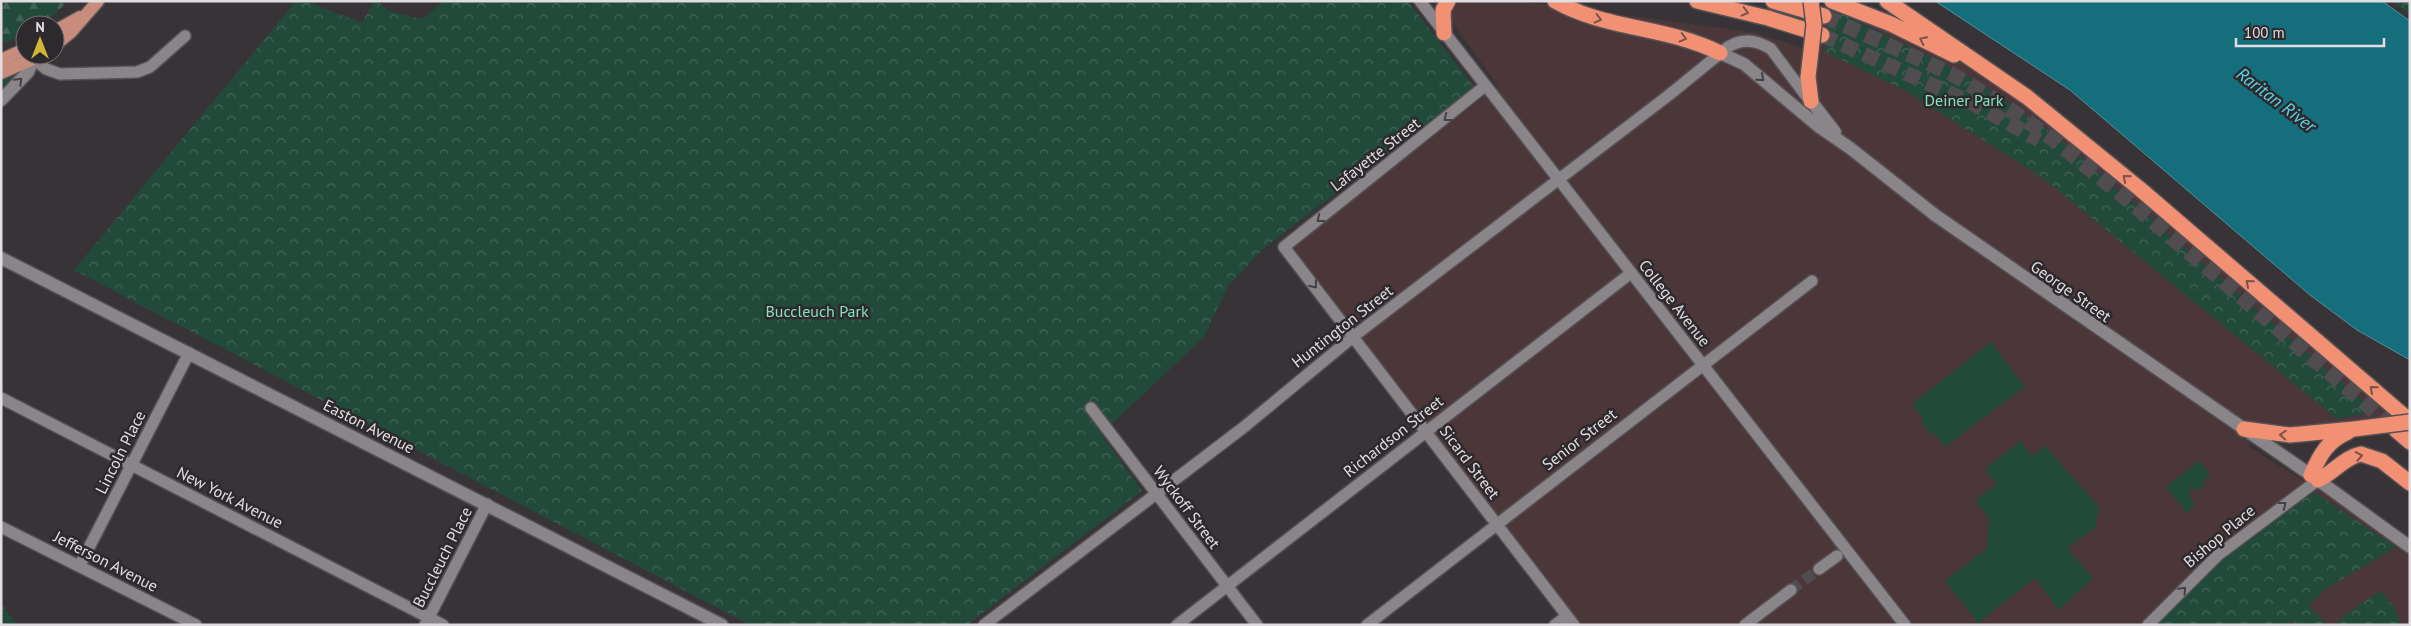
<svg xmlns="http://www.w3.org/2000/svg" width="2411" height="626" font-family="'PT Sans',sans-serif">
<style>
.education{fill:#4b363a}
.green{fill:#224a3a}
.forest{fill:url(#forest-firs)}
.park{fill:url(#park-crowns)}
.water{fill:#156e7c;stroke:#528f9a}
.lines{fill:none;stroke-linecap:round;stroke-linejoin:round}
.street-tunnel{stroke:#514c50;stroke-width:11;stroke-dasharray:11 5.5;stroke-linecap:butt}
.highway-tunnel{stroke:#514c50;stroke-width:15;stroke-dasharray:15 8;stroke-linecap:butt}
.street-casing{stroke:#555154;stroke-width:14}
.secondary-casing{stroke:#555154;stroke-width:15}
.primary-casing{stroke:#555154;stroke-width:15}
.highway-casing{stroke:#555154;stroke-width:18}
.street{stroke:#8a8589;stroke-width:11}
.secondary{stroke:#8a8589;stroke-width:12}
.primary{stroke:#c88c7c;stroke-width:12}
.highway{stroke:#f19073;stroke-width:15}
.highway-bridge-casing{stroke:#555154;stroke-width:18;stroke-linecap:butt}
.highway-bridge{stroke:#f19073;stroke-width:15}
.oneway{stroke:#7c5249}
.oneway2{stroke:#454044}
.labels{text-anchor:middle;stroke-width:5;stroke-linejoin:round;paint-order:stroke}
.park-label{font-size:16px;fill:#82e4bb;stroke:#2e292d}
.street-label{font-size:16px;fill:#e1dde0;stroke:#2e292d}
.water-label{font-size:18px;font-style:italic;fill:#59d2e7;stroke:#2e292d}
</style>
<defs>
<pattern id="forest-firs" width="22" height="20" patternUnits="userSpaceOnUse" patternTransform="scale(1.25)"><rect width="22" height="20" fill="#224a3a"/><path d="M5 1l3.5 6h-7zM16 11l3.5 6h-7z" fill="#426456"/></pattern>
<pattern id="park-crowns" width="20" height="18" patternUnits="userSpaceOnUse" patternTransform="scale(1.25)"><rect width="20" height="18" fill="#224a3a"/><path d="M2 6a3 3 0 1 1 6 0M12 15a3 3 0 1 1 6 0" fill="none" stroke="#426456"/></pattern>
</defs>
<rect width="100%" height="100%" fill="#383337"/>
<path class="education" d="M1461,1H1519L1752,32L1820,53L1826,1L1960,59L2057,125L2403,415L2326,426L2271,429L2248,446L2317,489L2410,553V625H1579L1283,254L1498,86L1446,14L1452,3Z"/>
<path class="green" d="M23,69L1,91V78Z
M1991,342L2025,387L1945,447L1934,433L1931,435L1921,421L1923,419L1912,404Z
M2020,441L2032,456L2045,446L2099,507L2095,528L2067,548L2093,578L2059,610L2035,578L1978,623L1945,581L1987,548L1989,518L1975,501L1996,484L1985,469Z
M2199,460L2210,475L2204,481L2203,489H2189L2191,499L2195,505L2187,513L2166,487Z"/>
<path class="forest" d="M1,1H68L44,25H25V35L7,42L1,41Z
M1,604L17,625H1Z"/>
<path class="park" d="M296,1H306L362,23L374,1H377L389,11L422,19L444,1H1408L1474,87L1264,248L1228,286L1204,337L1101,434L1142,491L967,625H750L74,270Z
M2392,1H2410V15Z
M1831,8L1972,78L2056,136L2376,412L2337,419L2044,179L1906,91L1825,52Z
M2311,490L2396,547L2324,590L2309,606L2327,625H2296L2293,621L2286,625H2161L2159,621L2212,568Z
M2381,591L2395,608L2400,625H2335L2350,611Z"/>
<path class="water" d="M1935,1H2382L2410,21V360L2357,330L2310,295L2070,90Z"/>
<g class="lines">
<path class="street-tunnel" d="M1791,590L1819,569"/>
<path class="highway-tunnel" d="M1824,16L1950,73L2001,103L2051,138L2129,201L2396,430
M1822,35L1976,105L2039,140"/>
<defs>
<path id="street" d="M1420,1L1905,625
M28,55L46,69L60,74L137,72L150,67L185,36
M1485,86L1284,247L1574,625
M1,398L443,625
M1091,408L1257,625
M1,527L196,625
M80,565L189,353
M1819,569L1837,556
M425,625L487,504
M984,625L1244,427L1354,336L1669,95L1728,47C1742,38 1757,40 1771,49L1810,101
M1177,625L1631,273
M1367,625L1812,281
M1555,625L1567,616
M1745,625L1791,590
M2148,625L2218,555L2318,480"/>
<path id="secondary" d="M1720,53L1744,64L1818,126L1850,148L1935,215L2318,480L2410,547
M1,100L28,72L33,60
M1811,101L1835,132
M1,258L722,625"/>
<path id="primary" d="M55,31L80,17
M55,45L71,32L98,1
M1,60L25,49
M1,73L42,55"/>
<path id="highway" d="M1555,1C1606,30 1666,26 1720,53
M1697,1L1768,18L1822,35
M1773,1L1824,16
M1832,1L1891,24L1954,55
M1887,1L2027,97L2140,189L2410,421
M1444,33L1443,10L1448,1
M1808,77L1811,101
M2244,429L2290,435L2354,429
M2396,430L2410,442
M2311,475C2320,455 2327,441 2348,432
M2318,480C2333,473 2345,457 2361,454L2382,461L2410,483"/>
</defs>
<use href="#street" class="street-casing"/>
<use href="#secondary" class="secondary-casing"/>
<use href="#primary" class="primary-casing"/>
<use href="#highway" class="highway-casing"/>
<use href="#street" class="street"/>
<use href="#secondary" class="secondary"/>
<use href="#primary" class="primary"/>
<use href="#highway" class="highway"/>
<defs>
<path id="highway-bridge" d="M1808,77L1814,25L1811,1
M2354,429L2410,422"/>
</defs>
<use href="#highway-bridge" class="highway-bridge-casing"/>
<use href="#highway-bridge" class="highway-bridge"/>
</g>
<defs><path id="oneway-chevron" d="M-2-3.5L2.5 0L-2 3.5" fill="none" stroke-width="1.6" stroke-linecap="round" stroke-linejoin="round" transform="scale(1.25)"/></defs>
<g class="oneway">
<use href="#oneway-chevron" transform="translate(1745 12) rotate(14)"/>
<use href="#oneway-chevron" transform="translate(1598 19) rotate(14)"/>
<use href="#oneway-chevron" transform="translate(1683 38) rotate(15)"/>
<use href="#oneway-chevron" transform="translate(1923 40) rotate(-154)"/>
<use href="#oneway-chevron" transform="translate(2126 178) rotate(-140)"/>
<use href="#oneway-chevron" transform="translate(2249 283) rotate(-139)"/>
<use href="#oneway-chevron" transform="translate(2373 389) rotate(-139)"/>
<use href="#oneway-chevron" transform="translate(2283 435) rotate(-177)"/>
<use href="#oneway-chevron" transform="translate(2359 456) rotate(-10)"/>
</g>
<g class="oneway2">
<use href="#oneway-chevron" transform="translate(1761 78) rotate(40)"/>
<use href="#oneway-chevron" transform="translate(19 81) rotate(-46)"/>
<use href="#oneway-chevron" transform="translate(1447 118) rotate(142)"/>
<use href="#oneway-chevron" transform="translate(1320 219) rotate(142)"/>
<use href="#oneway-chevron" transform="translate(1314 285) rotate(52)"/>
<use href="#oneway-chevron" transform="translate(2283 505) rotate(-38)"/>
<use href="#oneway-chevron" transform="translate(2183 590) rotate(-47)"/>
</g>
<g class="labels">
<g class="park-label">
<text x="1964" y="106">Deiner Park</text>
<text x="817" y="317">Buccleuch Park</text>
</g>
<g class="street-label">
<text transform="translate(1375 154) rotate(-38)" y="6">Lafayette Street</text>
<text transform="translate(2071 291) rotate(35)" y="6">George Street</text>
<text transform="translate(1675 303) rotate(52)" y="6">College Avenue</text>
<text transform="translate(1342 326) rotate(-38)" y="6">Huntington Street</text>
<text transform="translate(369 426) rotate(27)" y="6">Easton Avenue</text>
<text transform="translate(1393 436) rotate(-38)" y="6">Richardson Street</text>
<text transform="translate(1579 439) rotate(-38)" y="6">Senior Street</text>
<text transform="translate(120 452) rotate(-63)" y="6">Lincoln Place</text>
<text transform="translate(1470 462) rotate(53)" y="6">Sicard Street</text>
<text transform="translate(230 497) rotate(27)" y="6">New York Avenue</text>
<text transform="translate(1187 507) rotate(53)" y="6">Wyckoff Street</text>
<text transform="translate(2219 536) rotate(-40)" y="6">Bishop Place</text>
<text transform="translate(442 557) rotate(-63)" y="6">Buccleuch Place</text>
<text transform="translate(106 561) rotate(27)" y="6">Jefferson Avenue</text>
</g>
<g class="water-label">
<text transform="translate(2276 100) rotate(37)" y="6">Raritan River</text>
</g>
</g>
<rect width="2411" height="626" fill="none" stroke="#e1dde0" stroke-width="5"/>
<g transform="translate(40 40)"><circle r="24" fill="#2e292d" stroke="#767175"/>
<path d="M0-4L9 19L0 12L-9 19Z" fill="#d3b635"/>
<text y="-8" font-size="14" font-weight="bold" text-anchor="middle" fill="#e1dde0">N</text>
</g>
<path d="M2236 38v8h148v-8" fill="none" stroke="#e1dde0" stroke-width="2.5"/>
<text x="2244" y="38" font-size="15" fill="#e1dde0" stroke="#2e292d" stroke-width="4" paint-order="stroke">100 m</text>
</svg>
